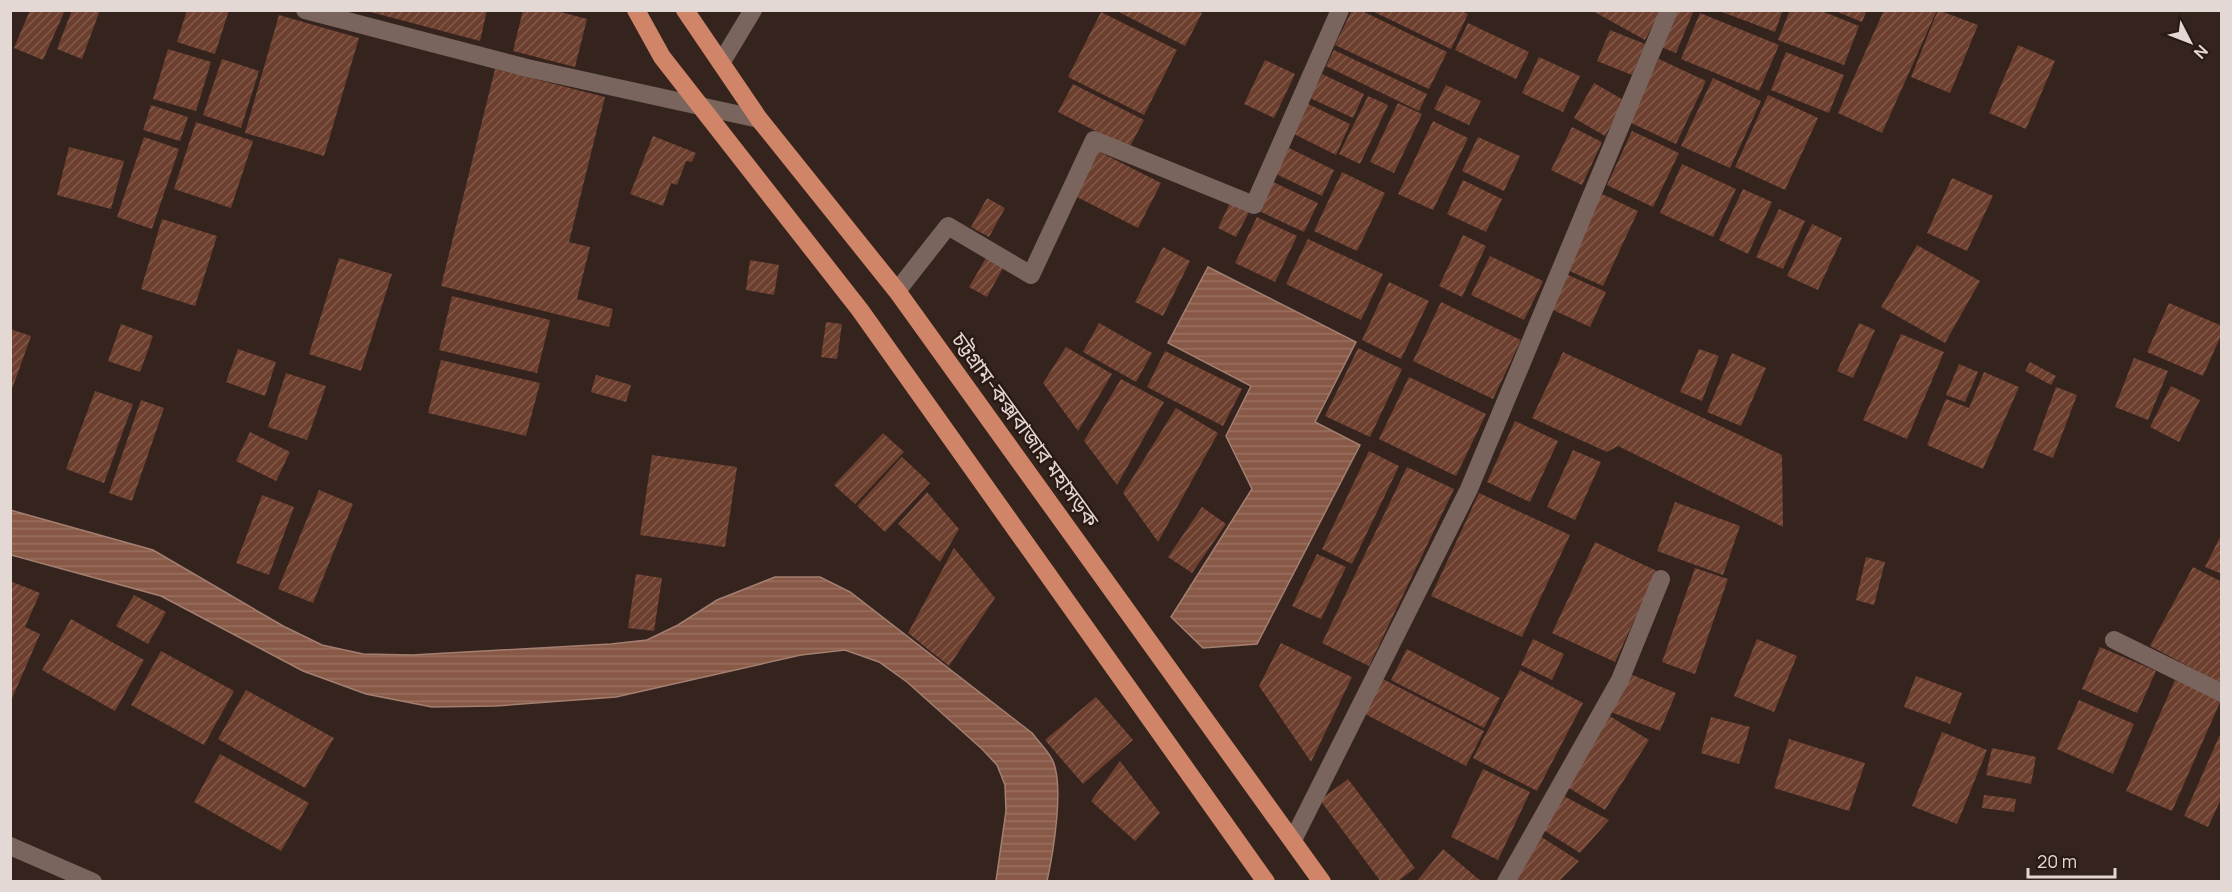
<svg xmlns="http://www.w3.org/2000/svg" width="2232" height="892" font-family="Manrope,'Noto Sans Bengali',sans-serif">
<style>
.water{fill:url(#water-rules);stroke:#a47f71;stroke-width:1.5}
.building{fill:url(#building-hatch)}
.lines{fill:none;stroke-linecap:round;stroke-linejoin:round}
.street{stroke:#79655e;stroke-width:18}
.highway{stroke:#d08568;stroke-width:18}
.labels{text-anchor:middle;stroke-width:5;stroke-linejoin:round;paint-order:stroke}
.street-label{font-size:21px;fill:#e4d8d4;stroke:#2b1a14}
</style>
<defs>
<pattern id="water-rules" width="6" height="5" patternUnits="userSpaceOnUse" patternTransform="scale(1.5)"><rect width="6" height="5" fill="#885946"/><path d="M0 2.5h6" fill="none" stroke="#997060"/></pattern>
<pattern id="building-hatch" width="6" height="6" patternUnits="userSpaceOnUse" patternTransform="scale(1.5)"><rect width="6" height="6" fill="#6d3f2e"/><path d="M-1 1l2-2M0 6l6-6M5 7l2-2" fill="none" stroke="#825a4b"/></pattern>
</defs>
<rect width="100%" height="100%" fill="#35241e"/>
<path class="water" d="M1208,267L1356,342L1315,422L1360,445L1257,644L1203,648L1171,617L1252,489L1226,436L1251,386L1168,343Z
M10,510L153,550L283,626L322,645L363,654L412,655L611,644L647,640L678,625L717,600L775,577H820L850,592L1032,733C1038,741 1047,750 1052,759C1065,784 1053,854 1047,881H996L1006,811L1005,785L997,765L982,749L907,682L879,662L845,650L801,655L616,697L495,706L432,707L366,694L303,671L161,596L11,555Z"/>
<path class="building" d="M30,10H65L43,60L14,48Z
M72,10H100L82,59L57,49Z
M187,10H229L215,54L177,42Z
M363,10H487L480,41Z
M523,10H553L587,19L575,67L513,51Z
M1115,10H1197L1202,13L1185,46Z
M1352,10H1360L1447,52L1429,89L1335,45Z
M1370,10H1460L1468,14L1451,49Z
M1591,10H1661L1645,40Z
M1676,10H1694L1676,53L1661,47Z
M1717,10H1783L1775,32Z
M1790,10H1819L1859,26L1844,65L1778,40Z
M1833,10H1867L1862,22Z
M1884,10H1937L1882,133L1838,113Z
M1938,10L1978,25L1950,93L1911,77Z
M1101,12L1177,50L1144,115L1068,77Z
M1700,13L1779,45L1759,91L1681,59Z
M279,15L359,38L324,156L245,133Z
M1468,23L1529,52L1516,79L1455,50Z
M1610,30L1645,44L1632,75L1597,61Z
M2018,45L2055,61L2026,129L1989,113Z
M168,49L211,62L196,111L153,99Z
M1334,50L1427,94L1419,111L1326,66Z
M1786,52L1844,75L1829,113L1771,90Z
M1539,57L1580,76L1563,112L1522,93Z
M222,59L259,71L241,128L203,115Z
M1659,59L1706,81L1676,144L1629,122Z
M1265,60L1295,74L1274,118L1244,104Z
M495,69L605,97L569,242L590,247L577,299L613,309L609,327L441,286Z
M1322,74L1364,94L1353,118L1310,98Z
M1713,78L1761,101L1730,168L1681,146Z
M1594,83L1625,101L1605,136L1574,118Z
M1073,84L1144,120L1129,148L1058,112Z
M1446,85L1481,101L1469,125L1434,109Z
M1768,95L1818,118L1785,190L1735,167Z
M1368,96L1388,105L1360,164L1339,154Z
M1306,103L1350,124L1336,155L1292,133Z
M1398,103L1422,114L1394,173L1370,162Z
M151,105L188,117L180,141L143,130Z
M1433,121L1468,138L1433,210L1398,194Z
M196,122L253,141L231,208L174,189Z
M1572,127L1602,142L1582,185L1551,170Z
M1632,131L1679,153L1653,207L1607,185Z
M653,136L696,153L692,162L686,161L677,185L671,183L663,206L630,194Z
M144,137L179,149L152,229L117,217Z
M1478,137L1520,156L1504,191L1462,171Z
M69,147L124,161L111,209L57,195Z
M1289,148L1334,170L1322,196L1276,174Z
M1098,151L1161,183L1138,228L1075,196Z
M1682,164L1736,189L1713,237L1660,213Z
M1342,172L1385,193L1357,251L1314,231Z
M1952,178L1993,196L1967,251L1927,233Z
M1463,180L1502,199L1486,232L1447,214Z
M1273,182L1318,203L1304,232L1259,211Z
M1743,189L1772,202L1748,254L1719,240Z
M1600,193L1638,211L1603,286L1565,269Z
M987,198L1005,208L989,237L971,227Z
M1230,203L1249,212L1236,237L1218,228Z
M1779,209L1805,221L1783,269L1756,257Z
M1257,217L1297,236L1275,282L1235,263Z
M162,219L217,236L195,306L141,289Z
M1812,224L1842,238L1818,290L1787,276Z
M1463,235L1486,246L1462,297L1439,286Z
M1308,239L1383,274L1361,320L1286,284Z
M1917,245L1980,281L1945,343L1881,307Z
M1163,247L1190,261L1163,316L1135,302Z
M1490,256L1543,281L1524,320L1471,295Z
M339,258L392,274L361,371L309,354Z
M986,258L1003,268L987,297L969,287Z
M750,260L779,265L774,295L746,290Z
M1566,274L1606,292L1590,327L1551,309Z
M1389,282L1429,301L1401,359L1362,340Z
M452,296L550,320L537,373L439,350Z
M1441,302L1521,340L1493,399L1413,361Z
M2169,303L2222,326V333L2203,376L2147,352Z
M826,322L842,324L837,359L821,357Z
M1099,323L1152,353L1136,382L1083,352Z
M1859,323L1875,330L1853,378L1837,371Z
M121,324L153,336L140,372L108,361Z
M10,329L31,336L11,392H10Z
M1901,334L1944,352L1907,439L1863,420Z
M1066,347L1112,374L1078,431L1043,383Z
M1358,348L1402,369L1370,437L1325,416Z
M238,349L276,362L265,396L226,382Z
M1699,349L1719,356L1702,401L1680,392Z
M1165,351L1242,389L1223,426L1147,387Z
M1563,352L1782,455L1783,527L1618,446L1607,452L1532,418Z
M1732,353L1766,368L1741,426L1707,412Z
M2134,358L2168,371L2148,420L2115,407Z
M441,360L540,383L526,436L428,413Z
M2030,362L2056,376L2051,385L2025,371Z
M1959,364L1978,372L1965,402L1946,395Z
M1984,372L2019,387L1983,469L1927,445L1946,399L1969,408Z
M286,373L326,386L307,440L268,427Z
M596,375L631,385L626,402L591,392Z
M1409,377L1486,414L1456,476L1379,439Z
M1121,379L1164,402L1117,485L1084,441Z
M2171,386L2200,400L2179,442L2150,427Z
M2056,387L2077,395L2053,458L2033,450Z
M95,391L133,404L104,483L66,469Z
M141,400L164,408L132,501L109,493Z
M1176,408L1218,433L1158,542L1123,493Z
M1515,421L1558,441L1530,502L1487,482Z
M250,432L290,452L276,481L236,461Z
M883,433L904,452L855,504L834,485Z
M1573,450L1601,462L1575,520L1547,507Z
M1369,451L1399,466L1352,564L1322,549Z
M652,455L737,467L725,547L640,535Z
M902,457L930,483L885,532L857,506Z
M1407,467L1454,489L1369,666L1322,643Z
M319,490L353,504L313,603L278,589Z
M927,492L959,529L940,562L898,524Z
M1479,493L1570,535L1522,637L1431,596Z
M262,495L294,507L269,575L236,563Z
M1675,502L1740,526L1723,575L1657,551Z
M1202,507L1226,524L1192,573L1168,557Z
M2222,533V574L2205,567Z
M1595,542L1657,571L1615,662L1552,633Z
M954,548L995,598L949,666L908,633Z
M1317,554L1346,567L1321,619L1292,606Z
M1866,557L1885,562L1874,605L1856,600Z
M2193,567L2222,582V684L2150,646Z
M1695,568L1728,579L1695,674L1662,662Z
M636,574L662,578L654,631L628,628Z
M10,581L40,593L25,627L40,634L10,703Z
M134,595L166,612L148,644L116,626Z
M71,619L144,660L115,711L42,670Z
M1533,639L1564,654L1552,680L1521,665Z
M1757,639L1797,656L1774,712L1734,696Z
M1281,643L1352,677L1311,762L1259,686Z
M2100,647L2156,671L2137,713L2082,689Z
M1407,649L1500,698L1484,728L1391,680Z
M161,651L234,691L204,745L131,705Z
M1520,670L1583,703L1537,791L1473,758Z
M1628,673L1676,693L1660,731L1611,712Z
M1916,676L1962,693L1950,724L1904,707Z
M1381,678L1484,731L1466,766L1363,713Z
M2175,680L2221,700L2172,811L2126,791Z
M246,690L334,738L305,788L218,739Z
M1096,697L1133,740L1083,784L1045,740Z
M2079,700L2134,724L2113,774L2057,749Z
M1608,715L1649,740L1605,810L1564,785Z
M1711,717L1750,727L1739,764L1701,753Z
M2222,730V797L2208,827L2184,816Z
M1942,732L1987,750L1957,824L1912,806Z
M1789,739L1865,763L1849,811L1774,788Z
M1992,748L2036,757L2031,784L1986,775Z
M220,754L309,803L281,851L194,802Z
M1120,761L1160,813L1135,841L1091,801Z
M1483,769L1530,792L1498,860L1451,837Z
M1348,779L1415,868L1397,882H1381L1320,800Z
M1560,794L1609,820L1580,853L1542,829Z
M1984,795L2016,799L2014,812L1982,808Z
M1537,834L1579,861L1558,882H1509Z
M1443,849L1482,882H1416Z"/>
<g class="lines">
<path class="street" d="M305,10L527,68L759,119
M721,63L753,10
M897,291L948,226L1031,275L1094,140L1254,205L1340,10
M2114,640L2222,693
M1293,840L1469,489L1669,10
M10,846L93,882
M1506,882L1620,680L1661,579"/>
<path class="highway" d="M636,10L662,57L860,310L1266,882
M685,10L759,119L897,291L1322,882"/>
</g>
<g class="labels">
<g class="street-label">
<text transform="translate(1025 430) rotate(54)" y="7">চট্টগ্রাম-কক্সবাজার মহাসড়ক</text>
</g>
</g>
<rect width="2232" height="892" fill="none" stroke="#e4d8d4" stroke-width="24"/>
<g transform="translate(2190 42) rotate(132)" stroke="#2b1a14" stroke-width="4.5" paint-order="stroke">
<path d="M0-4.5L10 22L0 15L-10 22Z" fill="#e4d8d4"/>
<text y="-9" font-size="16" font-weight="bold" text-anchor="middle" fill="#e4d8d4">N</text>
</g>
<path d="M2028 868v9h87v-9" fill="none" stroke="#e4d8d4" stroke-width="3"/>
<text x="2037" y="868" font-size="18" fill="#e4d8d4" stroke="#2b1a14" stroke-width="4.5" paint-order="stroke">20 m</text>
</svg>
